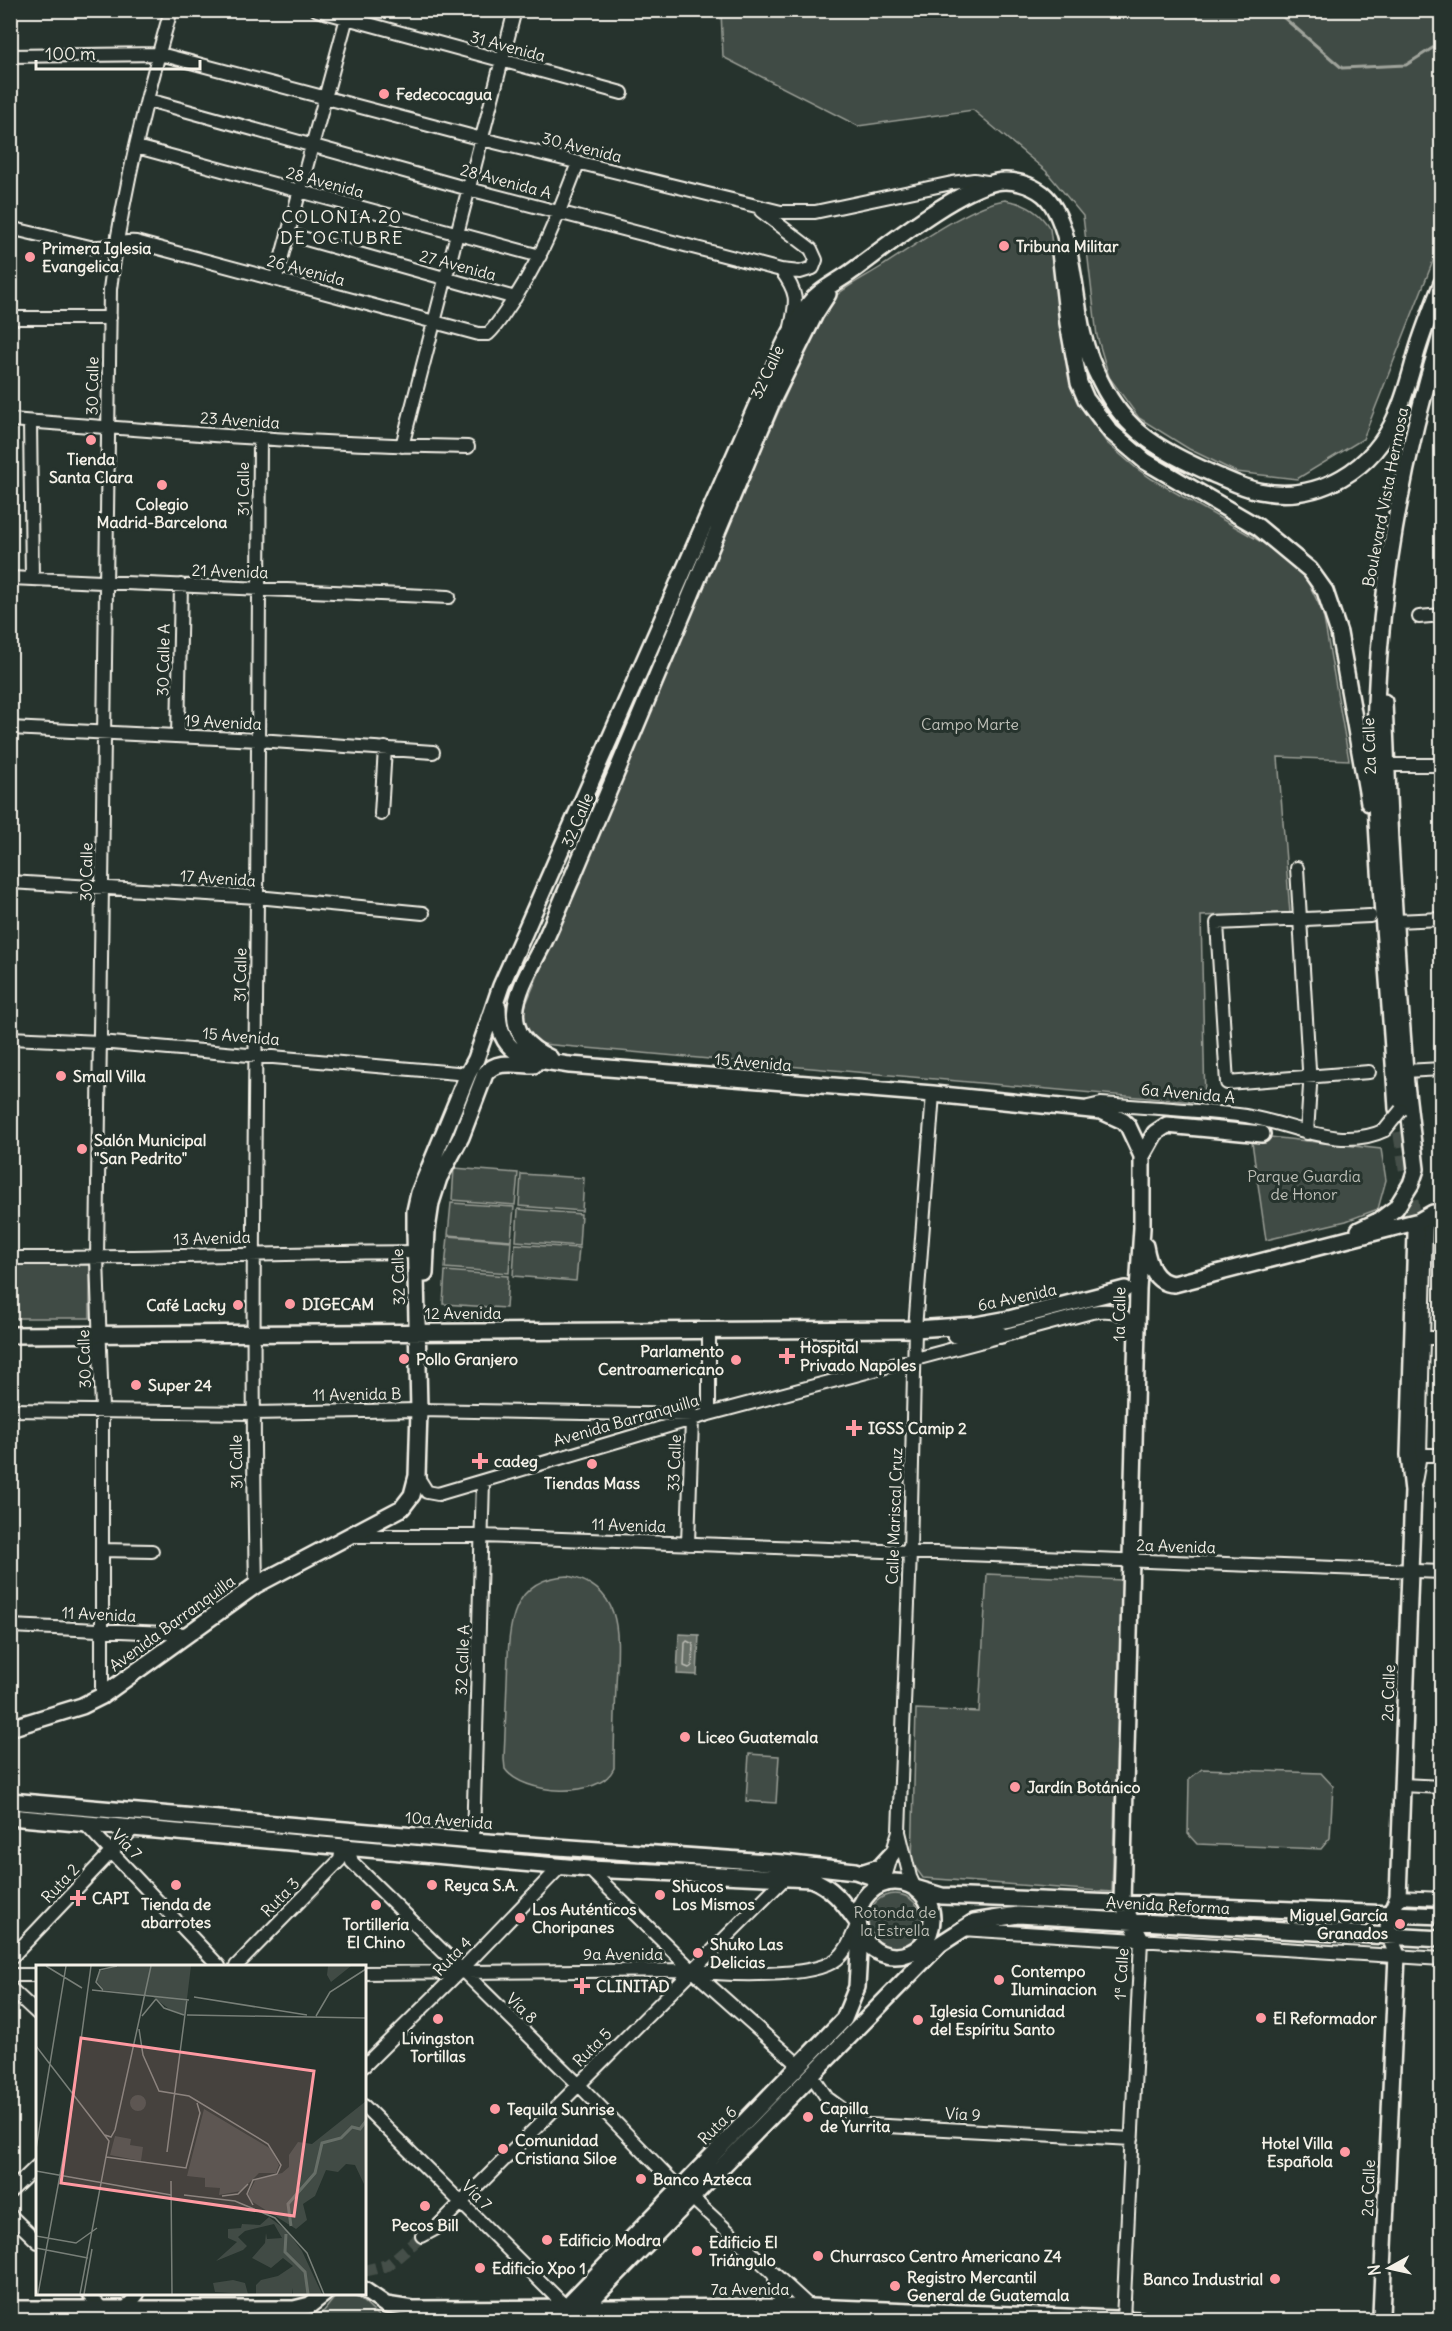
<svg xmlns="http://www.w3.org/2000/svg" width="1452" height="2331" font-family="Delius,sans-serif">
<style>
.green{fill:#414b45;stroke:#9a9e96;stroke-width:1.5}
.water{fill:#676f68;stroke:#9fa39b;stroke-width:1.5}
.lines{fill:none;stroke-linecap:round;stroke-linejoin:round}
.shore{stroke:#bcbdb5;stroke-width:1.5}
.stream{stroke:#9fa39b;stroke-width:3}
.minor-tunnel{stroke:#455049;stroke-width:12;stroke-dasharray:12 6;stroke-linecap:butt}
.major-tunnel{stroke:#455049;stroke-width:15;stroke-dasharray:15 8;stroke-linecap:butt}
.minor-casing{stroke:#f4f1e8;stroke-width:16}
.major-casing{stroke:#f4f1e8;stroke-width:20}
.minor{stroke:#26332d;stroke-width:12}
.major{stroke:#26332d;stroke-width:15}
.minor-bridge-casing{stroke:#f4f1e8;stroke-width:16;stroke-linecap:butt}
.minor-bridge{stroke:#26332d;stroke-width:12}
.poi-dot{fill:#ff9aa2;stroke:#26332d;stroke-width:2}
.labels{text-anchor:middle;stroke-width:6;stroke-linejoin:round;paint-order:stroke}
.street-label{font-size:16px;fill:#f4f1e8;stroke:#26332d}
.poi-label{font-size:16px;font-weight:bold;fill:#f4f1e8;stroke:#26332d;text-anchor:start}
.park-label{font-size:16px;fill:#bebfb7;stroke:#26332d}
.neighbourhood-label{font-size:18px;letter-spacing:1.5px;fill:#f4f1e8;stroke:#26332d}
.inset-river{fill:none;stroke:#676f68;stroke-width:3}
.inset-road{fill:none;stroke:#787f78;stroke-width:1.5}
.view{fill:#ff9aa2;fill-opacity:0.15;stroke:#ff9aa2;stroke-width:3}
.inset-edge{fill:none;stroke:#f4f1e8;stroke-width:3}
</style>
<rect width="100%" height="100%" fill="#26332d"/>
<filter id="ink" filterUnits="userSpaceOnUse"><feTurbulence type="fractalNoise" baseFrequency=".0167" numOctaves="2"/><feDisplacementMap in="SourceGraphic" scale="12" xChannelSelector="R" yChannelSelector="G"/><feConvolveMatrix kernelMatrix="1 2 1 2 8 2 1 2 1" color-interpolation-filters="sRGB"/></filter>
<g filter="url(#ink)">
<path class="green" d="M721,11H1441V241L1363,439L1297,479L1236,472L1189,449L1139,418L1109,377L1097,336L1083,216L1046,171L973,110L858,126L723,57Z
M1005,200C1024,203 1040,211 1050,229L1068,366L1084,412L1107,443L1136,468L1152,479L1284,555L1307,580L1323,613L1349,760L1278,757L1290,913L1201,916L1205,1103L542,1044C526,1035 520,1021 526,1004L691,610L811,338C818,323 825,305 837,295C851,283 869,275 884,265C914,246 971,205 1005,200Z
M1251,1135L1381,1149L1386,1180L1378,1209L1346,1221L1266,1240Z
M454,1168L518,1173L515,1205L452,1200Z
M521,1174L584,1178L582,1211L519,1206Z
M451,1203L514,1207L511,1240L448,1235Z
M518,1209L581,1214L579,1246L516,1241Z
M448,1236L511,1241L509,1273L445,1268Z
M515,1244L579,1248L576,1281L513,1276Z
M10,1262H90V1318H11Z
M445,1271L508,1276L506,1308L443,1304Z
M987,1574L1122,1580L1112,1892L923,1878L912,1863L916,1709L979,1712Z
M568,1576C626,1588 618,1639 616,1685C615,1712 614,1740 614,1768C600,1800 523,1795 505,1769L504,1759C505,1733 506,1707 507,1681C509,1634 506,1578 568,1576Z
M749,1754L779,1756L776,1803L746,1801Z
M1202,1769L1321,1773L1333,1786L1330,1838L1321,1849L1197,1844L1188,1834L1189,1779Z
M868 1921a27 27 0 1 1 54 0a27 27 0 1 1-54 0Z
M346,2294C364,2296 369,2312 385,2319L379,2320H308L324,2311L335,2297Z"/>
<path class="water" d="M679,1634L699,1635L697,1675L677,1674Z"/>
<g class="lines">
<path class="shore" d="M687,1641L693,1644L692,1666L689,1668L684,1666L685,1643Z"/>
<path class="stream" d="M1275,10L1342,68L1406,65L1442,42"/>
<path class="minor-tunnel" d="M364,2271L388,2265L422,2236"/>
<path class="major-tunnel" d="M1397,1109L1416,1233"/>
<defs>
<path id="minor" d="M317,10L622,93
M10,56L160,54L482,139L781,212H815L952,183L974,180L993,183
M148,100L469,189L781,270L800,272L813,268L816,260L811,249L761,211
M137,147L540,256
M10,228L90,247C106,249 120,240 136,242L479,334H488C497,326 503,315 510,305C541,261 559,213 578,163
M288,234L515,298
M781,270C798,293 797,300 791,327
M276,278L349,10
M10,318H110
M10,420C163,431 316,445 468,447
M30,422L32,579
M402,446L515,10
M10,578L449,597
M1419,617L1442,615
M10,728L258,740L433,752
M178,736L181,585
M1387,765H1442
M381,814L385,748
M1297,868L1310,1086L1307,1133
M10,882L257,897L423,913
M1395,921L1442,919
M10,1038L100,1042L468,1074
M1405,1071L1442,1069
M1369,1072L1227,1083L1217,923L1370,916
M1088,1107L1101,1104C1147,1107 1193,1110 1238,1115C1286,1120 1337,1153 1385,1130
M10,1258C145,1258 280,1253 415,1252
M1424,1338H1442
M10,1410L252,1413L419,1410L693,1415
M709,1414V1329
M1420,1455H1442
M417,1476L427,1492L438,1494L709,1414L1092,1312C1117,1308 1127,1313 1136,1337
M1415,1482L1420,1455L1426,1225L1433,1214
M351,1536H482L1442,1572
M688,1544L692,1419
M102,1550L152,1551
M256,1585C251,1356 255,1128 257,899C259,745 258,592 260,438
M10,1626L187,1634
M102,1696V1410L97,1258L110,289C122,195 145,101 171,10
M1402,1785L1442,1787
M85,1824L219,1966
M899,1832L910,1877L915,1888
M473,1841L483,1481
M348,1848L352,1862L578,2084L679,2188
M589,1869L692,1970L800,2066
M883,1884L899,1831L910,1553L915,1329L933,1094
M1398,1897L1442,1899
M961,1929L1442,1959
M10,1959L133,1829
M236,1966L340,1860L342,1848
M364,1973L692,1970C723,1975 812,1979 837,1959C848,1950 852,1936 858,1923
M10,1975H38
M10,1988L38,2014
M364,2066L460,1971L561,1866
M812,2076L827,2098L861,2123L868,2125L1132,2139
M364,2106L566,2307
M10,2192L38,2165
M692,2198L810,2307
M10,2215L38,2242
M422,2236L435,2229L784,1879
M774,2275L780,2296L779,2307
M89,2294L102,2309
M125,2309L138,2294
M1123,2320L1141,1940"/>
<path id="major" d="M1060,252L1068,323L1079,383L1086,399L1111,432L1145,461L1258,527L1310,570L1325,591L1339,633L1369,803
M498,1007C497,1058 529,1059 570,1065L933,1094L1101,1111L1123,1121L1128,1126L1142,1156V1228L1138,1290L1122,1903L1141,1940
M550,1058C489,1030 523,984 544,942C554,921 562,900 572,878L774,397L815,314L828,294
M1397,1109C1393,1044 1388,979 1383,915C1379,854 1374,794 1375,733C1378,597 1401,462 1442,332
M1142,1156L1155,1133L1167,1125L1262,1134
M1359,1230L1380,1220L1396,1208L1411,1184L1416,1169L1406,1084L1398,976L1390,843L1384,702
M1145,1246C1148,1263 1154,1283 1174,1284L1419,1221L1433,1213
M425,1274L427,1230L431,1203L439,1178L461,1137L485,1074C497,1059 517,1065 534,1065
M10,1335L915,1329L976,1325L1009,1319L1125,1289
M956,1335H1001
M10,1728L82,1706L102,1696L256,1585L402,1508L412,1495L417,1476L419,1410L415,1231V1211L419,1193L468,1074L476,1059L501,986L755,409C771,375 785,336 808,305C819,290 836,283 851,272C887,246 954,191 996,182C1012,179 1030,184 1043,194C1072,218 1074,298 1083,335C1087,351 1093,367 1101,382C1126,433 1163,452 1213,474C1228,480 1243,488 1259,491C1319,503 1374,469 1397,414C1406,394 1411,372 1417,351C1424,328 1433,306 1442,283
M10,1801L473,1841L783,1863L855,1871L876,1878L883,1884
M10,1817L589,1869L811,1879C833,1887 845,1905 858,1923
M861,1873L880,1867L892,1854
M858 1919a37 37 0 1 1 74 0a37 37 0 1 1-74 0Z
M915,1888L942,1896L1442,1916
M364,2290L386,2305L412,2309L810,2307L1141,2320
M10,2309H294L310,2305L324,2294
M553,2320L844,2019L857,1987L860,1933
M572,2320L940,1944L974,1922L1018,1915L1442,1939
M1379,2320L1381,2315L1397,1955C1385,1925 1385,1926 1398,1897L1413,1491L1409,1455L1416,1233"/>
</defs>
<use href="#minor" class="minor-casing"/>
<use href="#major" class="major-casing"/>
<use href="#minor" class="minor"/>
<use href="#major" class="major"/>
<defs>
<path id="minor-bridge" d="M1385,1130L1401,1110"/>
</defs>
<use href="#minor-bridge" class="minor-bridge-casing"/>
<use href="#minor-bridge" class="minor-bridge"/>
</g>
</g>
<g class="poi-dot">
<circle cx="384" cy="94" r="6"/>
<circle cx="1004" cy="246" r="6"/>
<circle cx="30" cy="257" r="6"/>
<circle cx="91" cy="440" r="6"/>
<circle cx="162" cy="485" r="6"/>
<circle cx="61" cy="1076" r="6"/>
<circle cx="82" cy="1149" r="6"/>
<circle cx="290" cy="1304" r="6"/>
<circle cx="238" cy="1305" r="6"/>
<path d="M784 1347h6v6h6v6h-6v6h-6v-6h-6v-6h6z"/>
<circle cx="404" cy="1359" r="6"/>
<circle cx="736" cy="1360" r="6"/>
<circle cx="136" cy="1385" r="6"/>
<path d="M851 1419h6v6h6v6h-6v6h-6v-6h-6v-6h6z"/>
<path d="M477 1452h6v6h6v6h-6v6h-6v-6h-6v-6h6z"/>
<circle cx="592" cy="1464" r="6"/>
<circle cx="685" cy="1737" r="6"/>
<circle cx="1015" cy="1787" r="6"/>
<circle cx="176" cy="1885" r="6"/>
<circle cx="432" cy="1885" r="6"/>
<circle cx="660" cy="1895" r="6"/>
<path d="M75 1889h6v6h6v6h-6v6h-6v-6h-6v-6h6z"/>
<circle cx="376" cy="1905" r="6"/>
<circle cx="520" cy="1918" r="6"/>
<circle cx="1400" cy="1924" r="6"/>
<circle cx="698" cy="1953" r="6"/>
<circle cx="999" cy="1980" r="6"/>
<path d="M579 1977h6v6h6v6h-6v6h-6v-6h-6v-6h6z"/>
<circle cx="1261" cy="2018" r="6"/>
<circle cx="438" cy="2019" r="6"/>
<circle cx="918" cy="2020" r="6"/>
<circle cx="495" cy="2109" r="6"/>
<circle cx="808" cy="2117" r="6"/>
<circle cx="503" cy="2149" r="6"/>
<circle cx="1345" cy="2152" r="6"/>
<circle cx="641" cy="2179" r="6"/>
<circle cx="425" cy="2206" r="6"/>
<circle cx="547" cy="2240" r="6"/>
<circle cx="697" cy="2251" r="6"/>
<circle cx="818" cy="2256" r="6"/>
<circle cx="480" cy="2268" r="6"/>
<circle cx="1275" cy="2279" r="6"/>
<circle cx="895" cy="2286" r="6"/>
</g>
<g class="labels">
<g class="street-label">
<text transform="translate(508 46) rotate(15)" y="6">31 Avenida</text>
<text transform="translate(582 147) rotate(14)" y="6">30 Avenida</text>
<text transform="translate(506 181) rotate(15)" y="6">28 Avenida A</text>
<text transform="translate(325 182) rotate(15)" y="6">28 Avenida</text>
<text transform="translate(458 265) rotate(15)" y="6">27 Avenida</text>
<text transform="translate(306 270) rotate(15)" y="6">26 Avenida</text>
<text transform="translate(767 372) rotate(-65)" y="6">32 Calle</text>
<text transform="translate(92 386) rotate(-89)" y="6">30 Calle</text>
<text transform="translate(240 420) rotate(4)" y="6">23 Avenida</text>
<text transform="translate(243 489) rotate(-90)" y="6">31 Calle</text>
<text transform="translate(1385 497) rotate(-79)" y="6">Boulevard Vista Hermosa</text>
<text transform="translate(230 571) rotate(2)" y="6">21 Avenida</text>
<text transform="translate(163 660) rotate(-89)" y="6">30 Calle A</text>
<text transform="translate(223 722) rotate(3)" y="6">19 Avenida</text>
<text transform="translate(1369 746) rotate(-92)" y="6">2a Calle</text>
<text transform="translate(577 820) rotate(-67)" y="6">32 Calle</text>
<text transform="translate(86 872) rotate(-89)" y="6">30 Calle</text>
<text transform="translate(218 878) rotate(4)" y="6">17 Avenida</text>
<text transform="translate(240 975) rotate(-89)" y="6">31 Calle</text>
<text transform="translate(241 1036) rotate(5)" y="6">15 Avenida</text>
<text transform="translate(753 1062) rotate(5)" y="6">15 Avenida</text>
<text transform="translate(1188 1093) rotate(5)" y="6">6a Avenida A</text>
<text transform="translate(212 1238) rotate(-2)" y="6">13 Avenida</text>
<text transform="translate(398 1277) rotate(-92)" y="6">32 Calle</text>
<text transform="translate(1017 1297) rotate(-12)" y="6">6a Avenida</text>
<text x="463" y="1319">12 Avenida</text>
<text transform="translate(1119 1314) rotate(-89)" y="6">1a Calle</text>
<text transform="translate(84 1359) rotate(-92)" y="6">30 Calle</text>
<text transform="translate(357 1394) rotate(-1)" y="6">11 Avenida B</text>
<text transform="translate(626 1420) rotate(-16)" y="6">Avenida Barranquilla</text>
<text transform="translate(236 1462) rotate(-91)" y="6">31 Calle</text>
<text transform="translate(674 1463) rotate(-88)" y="6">33 Calle</text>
<text transform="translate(894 1516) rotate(-88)" y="6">Calle Mariscal Cruz</text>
<text transform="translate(629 1525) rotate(2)" y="6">11 Avenida</text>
<text transform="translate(1176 1546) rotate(2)" y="6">2a Avenida</text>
<text transform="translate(99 1614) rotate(3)" y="6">11 Avenida</text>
<text transform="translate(172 1623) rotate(-36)" y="6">Avenida Barranquilla</text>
<text transform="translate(462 1660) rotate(-88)" y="6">32 Calle A</text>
<text transform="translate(1388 1693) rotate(-88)" y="6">2a Calle</text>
<text transform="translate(449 1820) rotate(4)" y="6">10a Avenida</text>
<text transform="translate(127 1844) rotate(46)" y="6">Vía 7</text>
<text transform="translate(60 1883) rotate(-47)" y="6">Ruta 2</text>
<text transform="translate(280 1897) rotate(-46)" y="6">Ruta 3</text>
<text transform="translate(1168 1905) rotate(3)" y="6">Avenida Reforma</text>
<text x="623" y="1960">9a Avenida</text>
<text transform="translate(452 1956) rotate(-46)" y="6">Ruta 4</text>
<text transform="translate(1121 1974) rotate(-87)" y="6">1ª Calle</text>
<text transform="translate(522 2008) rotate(44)" y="6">Vía 8</text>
<text transform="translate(592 2047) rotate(-45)" y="6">Ruta 5</text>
<text transform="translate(963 2114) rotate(3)" y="6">Vía 9</text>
<text transform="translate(717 2125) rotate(-45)" y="6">Ruta 6</text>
<text transform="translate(1368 2188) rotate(-88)" y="6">2a Calle</text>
<text transform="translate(477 2195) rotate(45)" y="6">Vía 7</text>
<text x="750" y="2295">7a Avenida</text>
</g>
<g class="poi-label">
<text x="396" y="100">Fedecocagua</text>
<text x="1016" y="252">Tribuna Militar</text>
<text x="42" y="254">Primera Iglesia<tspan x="42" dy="18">Evangelica</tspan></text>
<text x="91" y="465" text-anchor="middle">Tienda<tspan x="91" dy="18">Santa Clara</tspan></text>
<text x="162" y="510" text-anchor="middle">Colegio<tspan x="162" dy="18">Madrid-Barcelona</tspan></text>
<text x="73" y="1082">Small Villa</text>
<text x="94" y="1146">Salón Municipal<tspan x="94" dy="18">"San Pedrito"</tspan></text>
<text x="302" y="1310">DIGECAM</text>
<text x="226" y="1311" text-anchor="end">Café Lacky</text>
<text x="800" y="1353">Hospital<tspan x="800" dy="18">Privado Napoles</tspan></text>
<text x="724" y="1357" text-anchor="end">Parlamento<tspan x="724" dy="18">Centroamericano</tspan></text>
<text x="416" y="1365">Pollo Granjero</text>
<text x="148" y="1391">Super 24</text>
<text x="868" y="1434">IGSS Camip 2</text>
<text x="494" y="1467">cadeg</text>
<text x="592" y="1489" text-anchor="middle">Tiendas Mass</text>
<text x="697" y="1743">Liceo Guatemala</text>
<text x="1027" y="1793">Jardín Botánico</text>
<text x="444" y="1891">Reyca S.A.</text>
<text x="672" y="1892">Shucos<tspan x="672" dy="18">Los Mismos</tspan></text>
<text x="92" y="1904">CAPI</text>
<text x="176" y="1910" text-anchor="middle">Tienda de<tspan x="176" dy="18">abarrotes</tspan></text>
<text x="532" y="1915">Los Auténticos<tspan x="532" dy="18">Choripanes</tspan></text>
<text x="1388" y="1921" text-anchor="end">Miguel García<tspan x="1388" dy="18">Granados</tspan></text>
<text x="376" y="1930" text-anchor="middle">Tortillería<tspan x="376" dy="18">El Chino</tspan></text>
<text x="710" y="1950">Shuko Las<tspan x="710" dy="18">Delicias</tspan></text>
<text x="1011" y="1977">Contempo<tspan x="1011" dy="18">Iluminacion</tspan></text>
<text x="596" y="1992">CLINITAD</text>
<text x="930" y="2017">Iglesia Comunidad<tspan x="930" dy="18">del Espíritu Santo</tspan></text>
<text x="1273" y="2024">El Reformador</text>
<text x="438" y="2044" text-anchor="middle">Livingston<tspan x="438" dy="18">Tortillas</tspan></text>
<text x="820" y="2114">Capilla<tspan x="820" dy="18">de Yurrita</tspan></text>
<text x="507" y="2115">Tequila Sunrise</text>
<text x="515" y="2146">Comunidad<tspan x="515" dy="18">Cristiana Siloe</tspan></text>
<text x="1333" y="2149" text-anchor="end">Hotel Villa<tspan x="1333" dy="18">Española</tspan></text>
<text x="653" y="2185">Banco Azteca</text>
<text x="425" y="2231" text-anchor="middle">Pecos Bill</text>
<text x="559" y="2246">Edificio Modra</text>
<text x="709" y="2248">Edificio El<tspan x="709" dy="18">Triángulo</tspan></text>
<text x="830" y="2262">Churrasco Centro Americano Z4</text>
<text x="492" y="2274">Edificio Xpo 1</text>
<text x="907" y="2283">Registro Mercantil<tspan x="907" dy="18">General de Guatemala</tspan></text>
<text x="1263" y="2285" text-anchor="end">Banco Industrial</text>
</g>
<g class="park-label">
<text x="970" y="730">Campo Marte</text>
<text x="1304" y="1182">Parque Guardia<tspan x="1304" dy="18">de Honor</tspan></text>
<text x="895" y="1918">Rotonda de<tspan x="895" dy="18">la Estrella</tspan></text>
</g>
<g class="neighbourhood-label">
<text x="342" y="223">COLONIA 20<tspan x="342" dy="21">DE OCTUBRE</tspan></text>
</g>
</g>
<g transform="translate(36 1965)">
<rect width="330" height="330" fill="#26332d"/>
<path d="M83,1H155L149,50L133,44L116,31L68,25L60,15L64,6ZM292,1H315L295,17L291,10ZM94 138a8 8 0 1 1 16 0a8 8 0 1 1-16 0ZM330,136L328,219L319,200L310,199L302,207L290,205L279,231L267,239L271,255L260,264L215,236L212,229L220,214L246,208L253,202V190L262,177L276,179ZM168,144L235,184L243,200L240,208H223L205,226L183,230L184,223L169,222V213L151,211ZM79,171L95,174L94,180L107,182L105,196L74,190ZM233,252L251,266L266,286L286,329H257L256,323V329H220V320L225,315L242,311L257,301L247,293L235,303L216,293L229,278L230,268L231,274L246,273L238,259L209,266L202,272L211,281L207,285L180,296L201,277L192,273V264L205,263L206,259L224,260ZM197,315L209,318L212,329L179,327L177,318Z" fill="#414b45"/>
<path class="inset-river" d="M255,261L252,239L279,208L286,178L305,173L316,162L324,164L330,156M250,269L249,287L269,307L272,329"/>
<path class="inset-road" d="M10,1L46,23M63,5L81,1M64,5L60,17L67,25M56,25L153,35M158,32L271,50M120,34L128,43L148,50M151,50L330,53M106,51L120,34M280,51L294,27L330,4M103,64L107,90L123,126L153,131L232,179L245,200L241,209M0,81L73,176L44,329M69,170L75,172L79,165L115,1M0,184L30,1M131,187L151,34M70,192L150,203L164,148L161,138M0,206L135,230M135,216L136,329M148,230L199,236L239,253L271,288L288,329M186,231L202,229L212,219M217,240L211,229L217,215L241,209M0,271L40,278L61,263M0,283L52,293M2,329L34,156L55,1M48,329L56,284"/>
<path class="view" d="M45,73L278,106L258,251L25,218Z"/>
<rect width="330" height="330" class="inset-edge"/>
</g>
<rect width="1452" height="2331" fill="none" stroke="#26332d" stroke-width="36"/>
<rect x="18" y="18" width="1416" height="2295" fill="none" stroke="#f4f1e8" stroke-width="2" filter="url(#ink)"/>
<g transform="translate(1389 2268) rotate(262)" stroke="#26332d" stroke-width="4.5" paint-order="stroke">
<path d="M0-4.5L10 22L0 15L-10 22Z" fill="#f4f1e8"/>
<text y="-9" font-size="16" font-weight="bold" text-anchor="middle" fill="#f4f1e8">N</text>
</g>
<path d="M36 60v9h164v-9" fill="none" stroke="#f4f1e8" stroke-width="3"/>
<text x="45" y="60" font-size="18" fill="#f4f1e8" stroke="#26332d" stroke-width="4.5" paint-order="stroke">100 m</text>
</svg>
